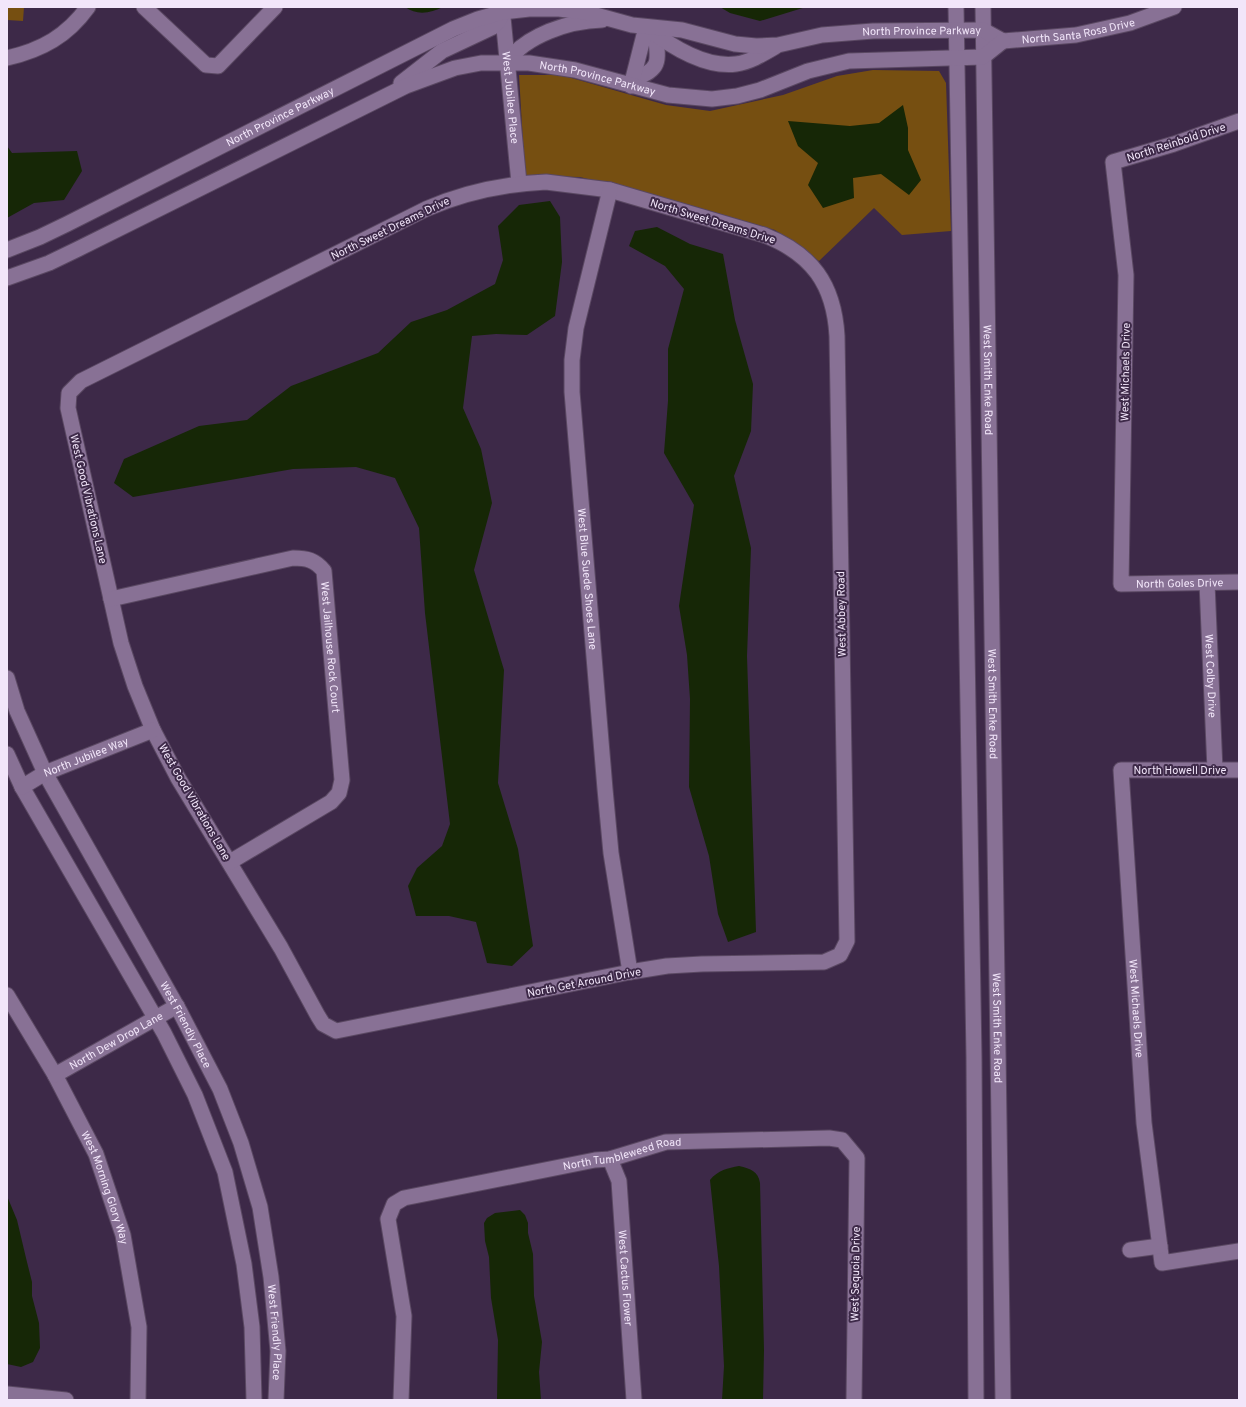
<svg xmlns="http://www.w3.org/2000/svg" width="1246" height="1407" font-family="Overpass,sans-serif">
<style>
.green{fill:#764f11}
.water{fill:#162706}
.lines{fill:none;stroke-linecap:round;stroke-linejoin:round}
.minor-casing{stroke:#5a4862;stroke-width:17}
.minor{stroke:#887195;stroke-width:15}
.labels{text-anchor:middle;stroke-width:4;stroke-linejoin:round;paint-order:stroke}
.street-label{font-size:11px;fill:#f2e6fa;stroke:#3d2948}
</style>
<rect width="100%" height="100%" fill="#3d2948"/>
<path class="green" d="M7,7H24L23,21L7,20Z
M873,70L939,71L946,83L951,231L902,235L874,208L819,261L775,230L683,203L580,177L525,176L519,75H561L666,105L710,111L783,95L837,76Z"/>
<path class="water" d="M405,7H443C431,13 417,16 405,7Z
M720,7H806L760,21L730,13Z
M903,105L908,128V150L921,180L909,195L881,174L853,178L854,198L823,208L808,185L818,163L798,146L788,121L850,126L879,123Z
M7,146L12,153L77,151L82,171L64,200L34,203L7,218Z
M550,201L560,217L562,262L555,316L527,335L496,334L472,336L463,408L481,449L492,503L474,570L504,670L498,783L518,849L533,946L512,966L487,963L476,922L449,916H416L408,886L417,868L442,846L450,824L425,613L419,528L395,478L356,467L293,469L133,497L114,483L124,459L199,426L247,420L291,386L378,353L411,322L447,310L495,284L503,260L498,226L519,205Z
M657,227L690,244L723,254L735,320L753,384L751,431L734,476L751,548L747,656L756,932L728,942L718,914L709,856L689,787L690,699L687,655L679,606L694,505L664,453L668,401V349L684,289L665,266L629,246L635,231Z
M739,1166C751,1169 758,1171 760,1183L764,1350L763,1400H722L724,1366L719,1266L710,1180C718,1170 728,1168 739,1166Z
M7,1196L17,1220L26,1258L32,1282V1296L39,1323L40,1348L33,1362L21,1367L7,1364Z
M520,1210L525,1215L528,1223V1233L533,1254L534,1296L542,1342L539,1372L541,1400H497L498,1340L491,1298L489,1257L485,1241L484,1223L487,1218L495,1213Z"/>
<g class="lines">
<defs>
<g id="minor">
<path d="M144,7L206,65L218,66L275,7"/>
<path id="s1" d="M502,7L519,183"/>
<path d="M956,7L974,1057L976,1400"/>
<path id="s2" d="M983,7L1003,1400"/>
<path id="s3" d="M1003,41L1076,35L1130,23L1174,7"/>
<path d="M7,58C42,50 67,36 88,7"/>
<path d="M507,62C526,35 569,21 602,20"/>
<path d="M633,79C661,70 659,61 655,34"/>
<path d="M401,83L442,51L493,27L499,21L503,12"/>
<path d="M631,86L646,27C669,45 705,68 736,64C750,62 763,54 775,47"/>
<path id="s4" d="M1239,121L1174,144L1113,162L1126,275L1121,584L1239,582"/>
<path d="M546,182L610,190L764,235C812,254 834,284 837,336L847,941L840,955L824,962L702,964L667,966L630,972L336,1031L323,1024L318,1016L281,948L178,778L153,730L135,686L121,643L68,408L69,393L81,381L426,209C465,192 503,184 546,182Z"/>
<path id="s5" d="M610,190L576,328L572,360V392L605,789L611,853L630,972"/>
<path id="s6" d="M7,250L40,237L67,224L453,29L478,19L503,12L529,9H559L585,12L632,25L682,30L735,44L756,46L778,45L822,35L873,31L983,30L1003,41"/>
<path id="s7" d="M7,278L49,263L78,249L406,86L455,68L481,63H529L575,70L668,95L712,99L737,96L760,90L808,71L849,61L983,57L1003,41"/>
<path id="s8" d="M1207,583L1215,770"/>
<path id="s9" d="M111,599L293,558C307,558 315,560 324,571L342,780L339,793L331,802L230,862"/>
<path id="s10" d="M7,678L17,711L45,773L180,1012L220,1089L241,1143L260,1207L271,1277L278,1351L276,1400"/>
<path d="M7,754L22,787L164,1033L195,1095L225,1172L244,1264L252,1327L254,1400"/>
<path id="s11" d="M1239,770H1121L1144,1123L1162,1263L1239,1251"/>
<path id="s12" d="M22,787L45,773L153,730"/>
<path id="s13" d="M7,995L55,1075L96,1154L123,1235L139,1327L138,1400"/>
<path id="s14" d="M55,1075L177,1006"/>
<path id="s15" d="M610,1159L619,1181L634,1400"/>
<path d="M1130,1250L1160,1246"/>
<path d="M7,1394L66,1400"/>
<path id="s16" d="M401,1400L404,1316L388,1219L394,1204L404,1198L595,1160L610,1159L666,1142L829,1138L842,1140L857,1158L854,1400"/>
</g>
</defs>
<use href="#minor" class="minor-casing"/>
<use href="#minor" class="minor"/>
</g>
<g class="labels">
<g class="street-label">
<text dy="4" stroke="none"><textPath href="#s3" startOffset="76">North Santa Rosa Drive</textPath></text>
<text dy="4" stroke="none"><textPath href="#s6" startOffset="975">North Province Parkway</textPath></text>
<text dy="4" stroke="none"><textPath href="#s7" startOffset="640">North Province Parkway</textPath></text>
<text dy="4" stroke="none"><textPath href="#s1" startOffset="91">West Jubilee Place</textPath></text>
<text dy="4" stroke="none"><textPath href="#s6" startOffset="304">North Province Parkway</textPath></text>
<text transform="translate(1176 142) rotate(-18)" y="4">North Reinbold Drive</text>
<text transform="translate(713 221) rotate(17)" y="4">North Sweet Dreams Drive</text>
<text transform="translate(390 228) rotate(-26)" y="4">North Sweet Dreams Drive</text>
<text transform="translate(1125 372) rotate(-89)" y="4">West Michaels Drive</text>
<text dy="4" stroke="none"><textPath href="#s2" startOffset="373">West Smith Enke Road</textPath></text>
<text transform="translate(89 499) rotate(77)" y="4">West Good Vibrations Lane</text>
<text dy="4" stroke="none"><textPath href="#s5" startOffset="394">West Blue Suede Shoes Lane</textPath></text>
<text dy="4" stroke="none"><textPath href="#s4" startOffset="614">North Goles Drive</textPath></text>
<text transform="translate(841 614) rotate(-91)" y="4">West Abbey Road</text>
<text dy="4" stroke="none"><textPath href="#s9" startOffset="298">West Jailhouse Rock Court</textPath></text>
<text dy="4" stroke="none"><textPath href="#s8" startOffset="93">West Colby Drive</textPath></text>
<text dy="4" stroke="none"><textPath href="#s2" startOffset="697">West Smith Enke Road</textPath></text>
<text dy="4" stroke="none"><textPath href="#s12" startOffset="71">North Jubilee Way</textPath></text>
<text x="1180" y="774">North Howell Drive</text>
<text transform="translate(195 802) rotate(60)" y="4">West Good Vibrations Lane</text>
<text transform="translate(584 982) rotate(-11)" y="4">North Get Around Drive</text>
<text dy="4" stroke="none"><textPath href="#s11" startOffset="357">West Michaels Drive</textPath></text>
<text dy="4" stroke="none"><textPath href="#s10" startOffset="391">West Friendly Place</textPath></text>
<text dy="4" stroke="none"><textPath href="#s2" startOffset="1021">West Smith Enke Road</textPath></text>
<text dy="4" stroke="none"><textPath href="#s14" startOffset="70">North Dew Drop Lane</textPath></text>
<text dy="4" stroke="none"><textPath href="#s16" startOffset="433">North Tumbleweed Road</textPath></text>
<text dy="4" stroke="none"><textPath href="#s13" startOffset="217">West Morning Glory Way</textPath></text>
<text transform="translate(855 1274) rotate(-89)" y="4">West Sequoia Drive</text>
<text dy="4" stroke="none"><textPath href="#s15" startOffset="121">West Cactus Flower</textPath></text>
<text dy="4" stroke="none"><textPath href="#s10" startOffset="715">West Friendly Place</textPath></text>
</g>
</g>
<rect width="1246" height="1407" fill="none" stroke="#f2e6fa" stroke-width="16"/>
</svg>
